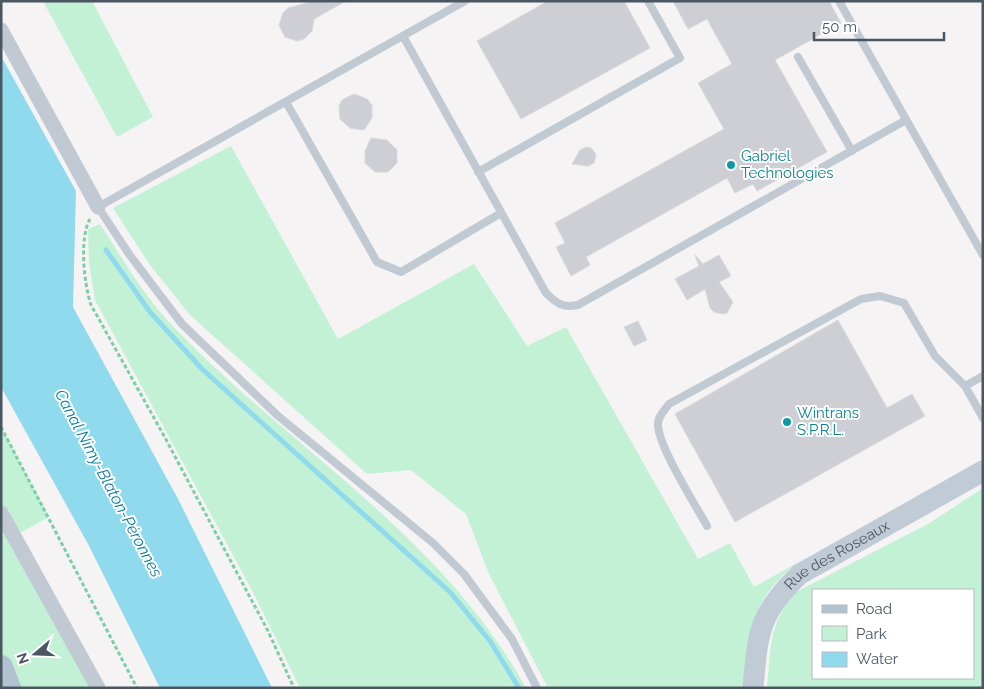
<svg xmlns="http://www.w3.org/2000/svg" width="984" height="689" font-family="Raleway,sans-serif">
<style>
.green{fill:#c3f1d5;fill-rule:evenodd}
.water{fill:#90daee}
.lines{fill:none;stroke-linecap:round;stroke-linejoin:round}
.stream{stroke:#90daee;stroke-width:5}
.building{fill:#cdcfd5;stroke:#d7d9de}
.path{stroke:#7ad0a6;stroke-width:3;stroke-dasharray:4 2.5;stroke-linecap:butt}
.lane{stroke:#c1cad2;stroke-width:8}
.street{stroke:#c1cad2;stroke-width:15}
.secondary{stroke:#c1cbd6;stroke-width:21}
.primary{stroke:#b3c2d1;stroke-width:24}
.culture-dot{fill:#0f9aa8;stroke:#fff;stroke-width:2}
.labels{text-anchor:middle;stroke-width:4;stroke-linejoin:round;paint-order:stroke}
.culture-label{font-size:15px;fill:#0d838f;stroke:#fff;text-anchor:start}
.street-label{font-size:15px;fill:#4a5661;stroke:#fff}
.water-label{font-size:16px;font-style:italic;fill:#0c7c9b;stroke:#fff}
</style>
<rect width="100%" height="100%" fill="#f5f3f3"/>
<path class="green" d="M43,1H92L153,117L117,137Z
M231,146L338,339L474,264L527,346L566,327L698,559L730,543L754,587L797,563C750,600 749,632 744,688H548L489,574L466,514L411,470L367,474L190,315L150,265L113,208Z
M100,224C121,256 141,291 167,320C285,446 441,533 526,688H300L256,598L95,300L89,263L88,229Z
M1,427L49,517L15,536L98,688H9L1,667Z
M983,488V688H767C771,648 768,624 796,592L928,524ZM813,590H973V678H813Z"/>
<path class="water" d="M1,56L76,191L73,307L178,499L272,688H160L88,544L1,387Z"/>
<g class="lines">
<path class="stream" d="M106,250L150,312L202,369L450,592L490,641L519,688"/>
</g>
<path class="building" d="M314,1H346L314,19L312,31L304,39L297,41L285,37L279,25L283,13L288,8Z
M548,1H624L650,48L521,119L477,41Z
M673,1H829L841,23L775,60L827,152L757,191L753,184L735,193L727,178L586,257L590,265L571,276L556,247L565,243L555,223L724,129L698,83L732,64L707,19L688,29Z
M354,94L367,99L372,105V118L364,130L350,128L340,119L339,106L342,100Z
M371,138L387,140L397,150V163L388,172H375L365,163V151Z
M586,147L591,148L596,154L594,163L588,166L572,164L580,150Z
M695,255L703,264L719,255L731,276L719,282L733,302L727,313L723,314L714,312L710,308L705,289L687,300L675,279L699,266Z
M838,320L887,408L912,394L925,416L735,522L675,414Z
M638,321L647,340L634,346L624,327Z"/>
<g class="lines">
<path class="path" d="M90,219C79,238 84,284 91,305L163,434L268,631L294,688
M1,427L137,688"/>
<path class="lane" d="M465,1L98,207L129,254L182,324L277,415L433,543L464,574L512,639L537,688
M839,1L983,255
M403,36L546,293C557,304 563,308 578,305L906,120
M798,57L852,151
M286,102L377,262L401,272L501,213
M478,172L680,58L648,1
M983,376L965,386L983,418
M707,526C696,506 657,444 658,424C658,416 664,411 669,404L861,299L880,296L904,303L935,356L965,386"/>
<path class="street" d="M1,30L98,207
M1,513L98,688"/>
<path class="secondary" id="s1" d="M753,688C758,633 758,614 800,574L983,471"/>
<path class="primary" d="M1,667L9,688"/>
</g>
<g class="culture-dot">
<circle cx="731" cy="165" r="5"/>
<circle cx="787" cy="422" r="5"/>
</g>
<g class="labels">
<g class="culture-label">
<text x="741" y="161">Gabriel<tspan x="741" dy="17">Technologies</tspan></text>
<text x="797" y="418">Wintrans<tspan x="797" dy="17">S.P.R.L.</tspan></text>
</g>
<g class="street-label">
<text dy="5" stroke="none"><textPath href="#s1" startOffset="169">Rue des Roseaux</textPath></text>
</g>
<g class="water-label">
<text transform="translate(109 483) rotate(62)" y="6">Canal Nimy-Blaton-Péronnes</text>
</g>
</g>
<rect width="984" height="689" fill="none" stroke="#4a5661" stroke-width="5"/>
<rect x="812" y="589" width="162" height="90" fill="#ffffff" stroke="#b7bbc0"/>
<rect x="822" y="605" width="25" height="8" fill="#b3c2d1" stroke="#b7bbc0"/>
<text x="856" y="614" font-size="15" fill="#4a5661">Road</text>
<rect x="822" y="626" width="25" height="15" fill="#c3f1d5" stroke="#b7bbc0"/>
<text x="856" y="639" font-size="15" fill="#4a5661">Park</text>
<rect x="822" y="652" width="25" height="15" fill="#90daee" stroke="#b7bbc0"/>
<text x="856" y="664" font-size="15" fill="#4a5661">Water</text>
<g transform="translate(35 654) rotate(251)" stroke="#ffffff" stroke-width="4" paint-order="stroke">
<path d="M0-4L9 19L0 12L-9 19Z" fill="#4a5661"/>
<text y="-8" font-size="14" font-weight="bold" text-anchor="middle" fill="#4a5661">N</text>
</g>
<path d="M814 32v8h130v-8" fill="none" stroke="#4a5661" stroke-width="2.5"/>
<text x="822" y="32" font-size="15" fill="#4a5661" stroke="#ffffff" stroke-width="4" paint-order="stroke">50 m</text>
</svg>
